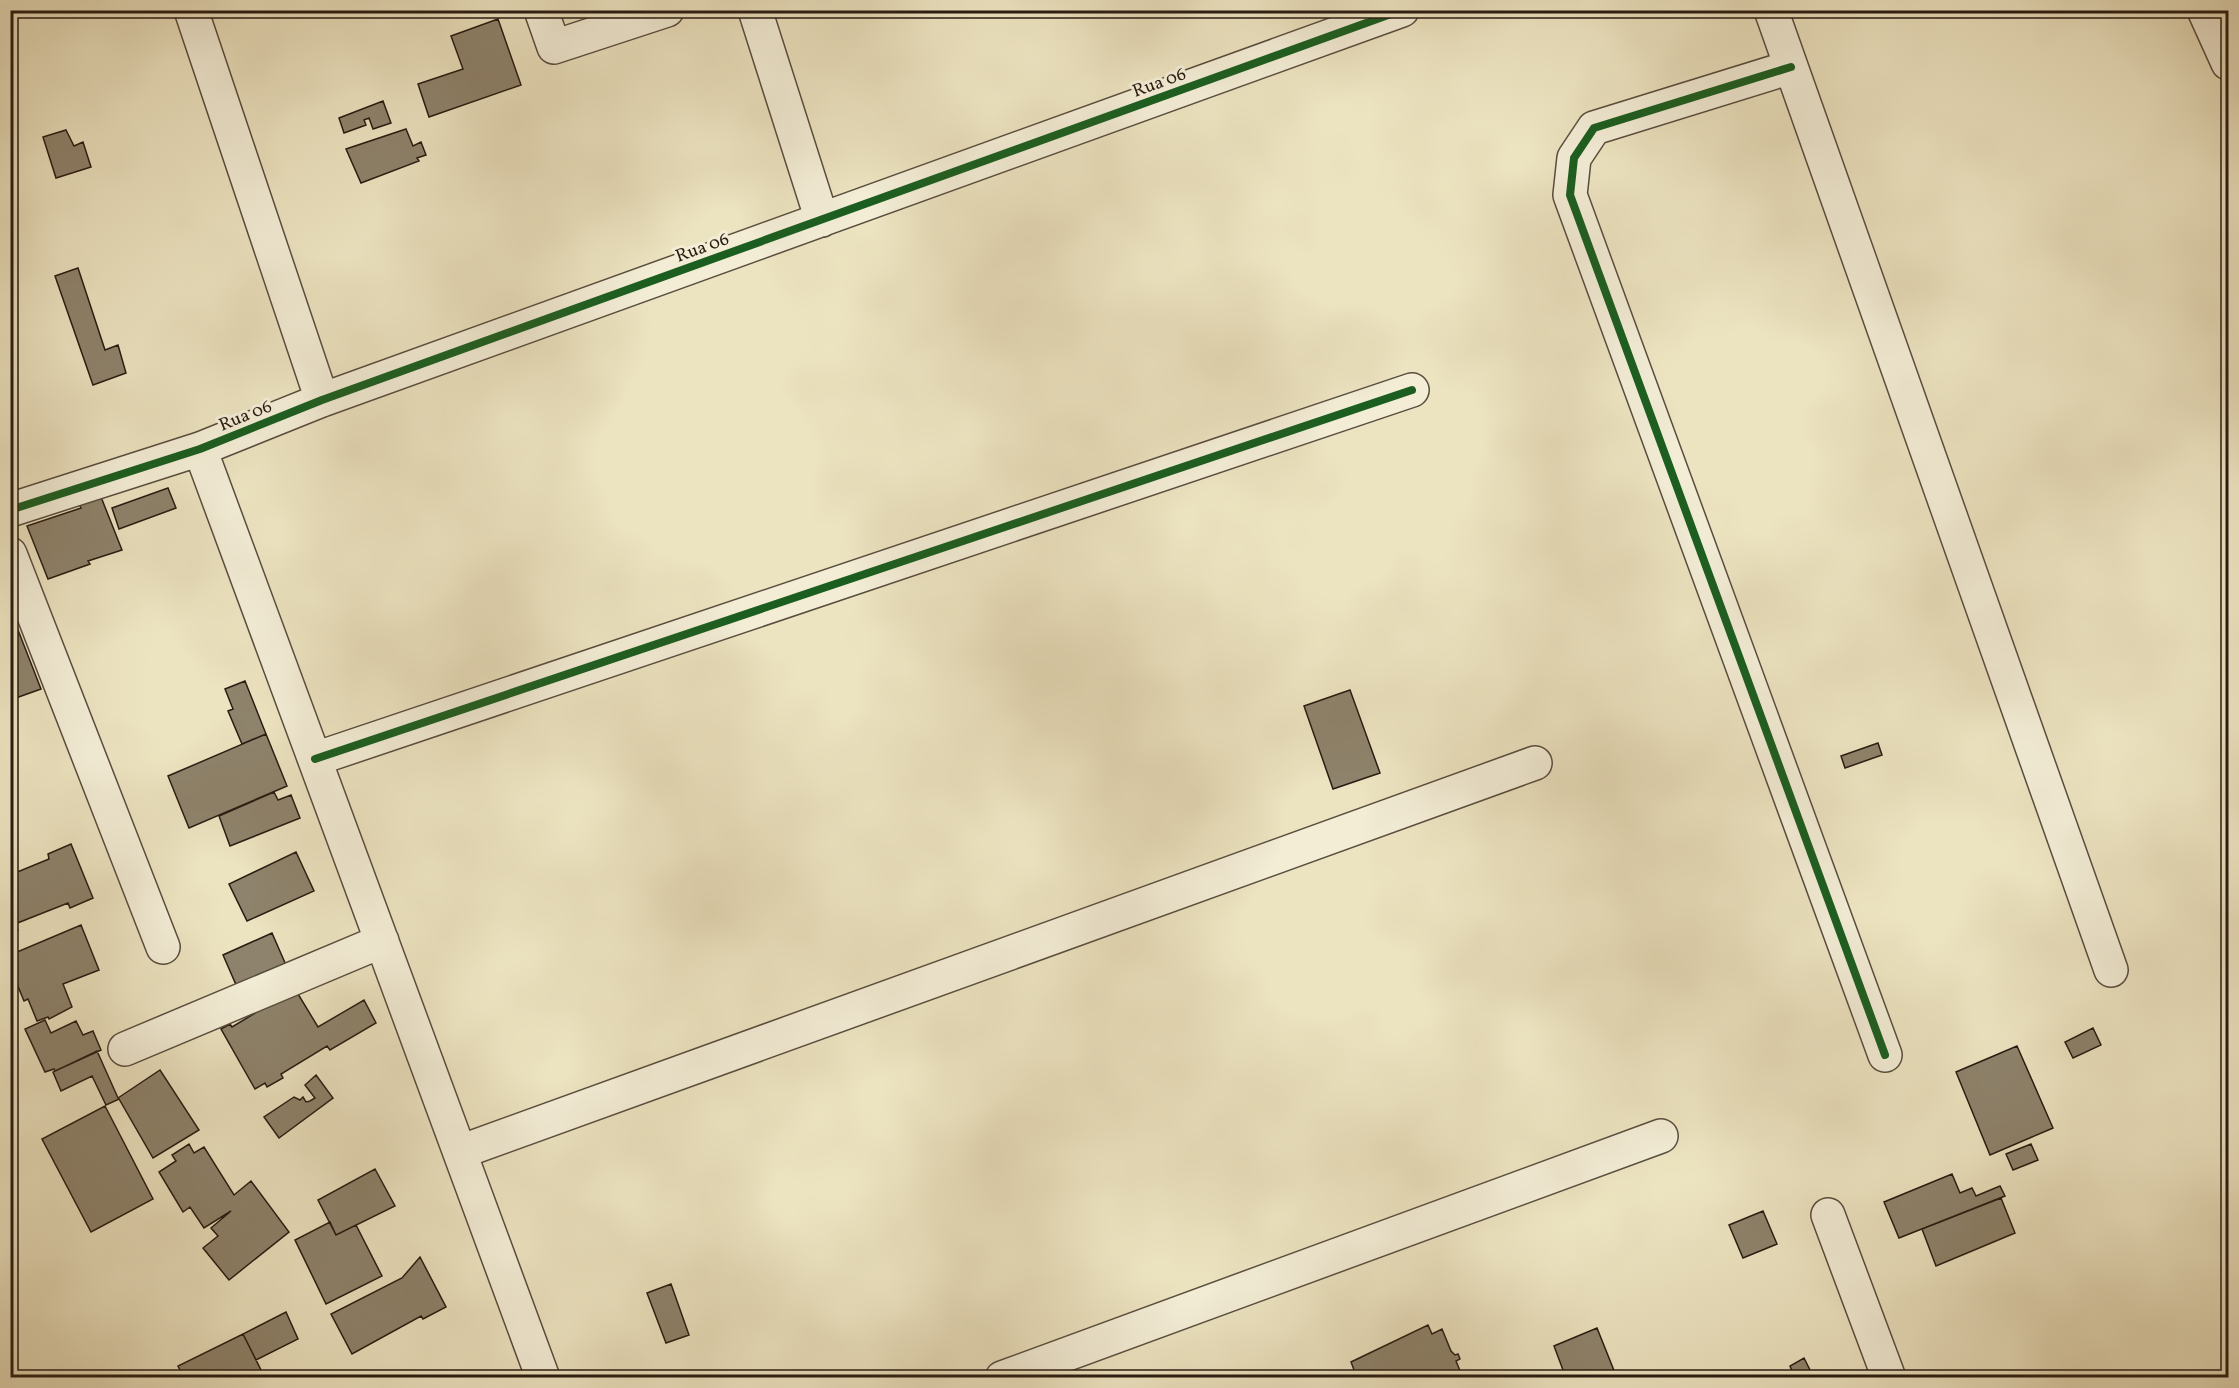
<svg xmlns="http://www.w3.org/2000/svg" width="2239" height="1388" font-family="Vollkorn,serif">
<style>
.building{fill:#8e836c;stroke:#281b12;stroke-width:1.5}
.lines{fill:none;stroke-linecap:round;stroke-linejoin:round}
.minor-casing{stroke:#594d3e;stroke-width:36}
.minor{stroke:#f3edd6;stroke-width:33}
.cycleway-casing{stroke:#f3edd6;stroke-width:11}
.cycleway{stroke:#1b5e20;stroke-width:8}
.labels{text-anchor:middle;stroke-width:6;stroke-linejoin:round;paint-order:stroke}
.street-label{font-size:18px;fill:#281b12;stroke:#f3edd6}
</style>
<rect width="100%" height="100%" fill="#ece3c0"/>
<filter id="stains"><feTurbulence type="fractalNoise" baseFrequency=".00333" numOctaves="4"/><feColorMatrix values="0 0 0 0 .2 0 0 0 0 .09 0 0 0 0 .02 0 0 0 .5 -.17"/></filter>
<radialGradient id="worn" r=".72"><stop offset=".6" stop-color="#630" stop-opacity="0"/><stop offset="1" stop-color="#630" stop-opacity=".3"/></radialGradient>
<path class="building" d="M498,19L521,85L429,117L418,84L463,69L451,36Z
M383,101L391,123L373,129L369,118L364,120L366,125L344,133L339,118Z
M406,129L413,146L421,142L426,155L417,158L419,161L361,183L346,149Z
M66,130L74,146L83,142L91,167L56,178L43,137Z
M78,268L105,350L118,345L126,373L93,385L55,276Z
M168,488L176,508L119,529L112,508Z
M101,497L122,550L88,561L90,564L48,579L27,526L81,508L79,504Z
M18,630L41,689L13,699L10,692V631Z
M245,681L266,734L242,744L228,711L233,709L225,689Z
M1350,690L1380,773L1333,789L1304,706Z
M266,734L287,786L189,828L168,776Z
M1878,743L1882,755L1845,768L1841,756Z
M274,792L278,800L291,795L300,818L230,846L219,816Z
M71,844L93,898L70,908L68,903L15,924L18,930L10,933V875L49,859L48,854Z
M296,852L314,891L247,921L229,884Z
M81,925L99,970L63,984L72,1007L49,1019L48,1017L37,1021L28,999L24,1001L10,967V955Z
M272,933L286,965L237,987L223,955Z
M295,989L318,1027L364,1000L376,1023L330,1050L327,1046L281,1074L283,1078L267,1087L265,1083L255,1089L221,1029L230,1024L232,1027Z
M45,1020L51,1033L76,1021L83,1035L93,1031L101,1050L55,1071L54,1069L45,1072L25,1029Z
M2093,1028L2101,1045L2073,1058L2065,1042Z
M2017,1046L2053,1128L1990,1155L1956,1072Z
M97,1051L118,1098L160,1070L199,1130L153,1158L119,1099L106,1105L92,1076L61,1091L53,1072Z
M316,1075L333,1098L279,1138L264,1117L294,1097L300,1100L303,1097L306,1102L310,1101L315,1098L305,1085Z
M105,1106L153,1199L91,1232L42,1139Z
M189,1144L194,1153L204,1147L234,1195L251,1181L289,1232L229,1280L203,1248L218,1236L211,1228L231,1211L204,1228L190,1207L183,1212L159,1172L176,1161L172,1155Z
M2031,1144L2038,1160L2013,1170L2006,1154Z
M375,1169L395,1206L336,1235L318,1200Z
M1952,1174L1960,1193L1972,1188L1976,1196L2000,1186L2005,1196L1899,1238L1884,1202Z
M2001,1198L2015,1233L1936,1266L1922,1229Z
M1763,1211L1777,1244L1743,1258L1729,1225Z
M330,1222L336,1235L356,1225L382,1276L326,1304L295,1240Z
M420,1257L446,1307L423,1319L421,1316L352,1354L331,1314L402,1278Z
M671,1284L689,1335L666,1343L647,1293Z
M286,1312L298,1339L256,1360L243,1334Z
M1428,1325L1432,1334L1442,1329L1451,1351L1455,1355L1458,1354L1460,1359L1456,1361L1463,1378H1357L1351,1362Z
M1597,1328L1617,1378H1566L1554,1346Z
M243,1334L265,1378H184L178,1366Z
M1804,1358L1814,1378H1795L1790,1366Z"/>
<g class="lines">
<defs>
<path id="minor" d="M191,10L322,400
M541,10L554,47L667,10
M755,10L822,220
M1771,10L2111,970
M2204,10L2228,63
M1791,67L1594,128L1574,158L1570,195L1885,1055
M200,449L543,1378
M10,510L200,449L322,400L1402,10
M10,554L163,947
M315,759L1412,390
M125,1049L382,941
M460,1152L1535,763
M1828,1215L1889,1378
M1002,1378L1661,1136"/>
</defs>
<use href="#minor" class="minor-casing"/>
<use href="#minor" class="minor"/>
<defs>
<path id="cycleway" d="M1791,67L1594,128L1574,158L1570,195L1885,1055
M10,510L200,449L322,400L1402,10
M315,759L1412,390"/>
</defs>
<use href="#cycleway" class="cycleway-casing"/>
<use href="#cycleway" class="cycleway"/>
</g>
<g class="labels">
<g class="street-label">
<text transform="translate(1159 82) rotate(-20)" y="6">Rua 06</text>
<text transform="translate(702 247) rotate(-20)" y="6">Rua 06</text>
<text transform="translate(245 415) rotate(-22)" y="6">Rua 06</text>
</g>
</g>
<rect width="2239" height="1388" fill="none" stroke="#ece3c0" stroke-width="36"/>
<rect x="12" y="12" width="2215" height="1364" fill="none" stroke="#281b12" stroke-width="3"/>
<rect x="18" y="18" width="2203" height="1352" fill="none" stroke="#281b12" stroke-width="1.5"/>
<rect width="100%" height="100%" filter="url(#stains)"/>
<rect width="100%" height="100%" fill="url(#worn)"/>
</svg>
